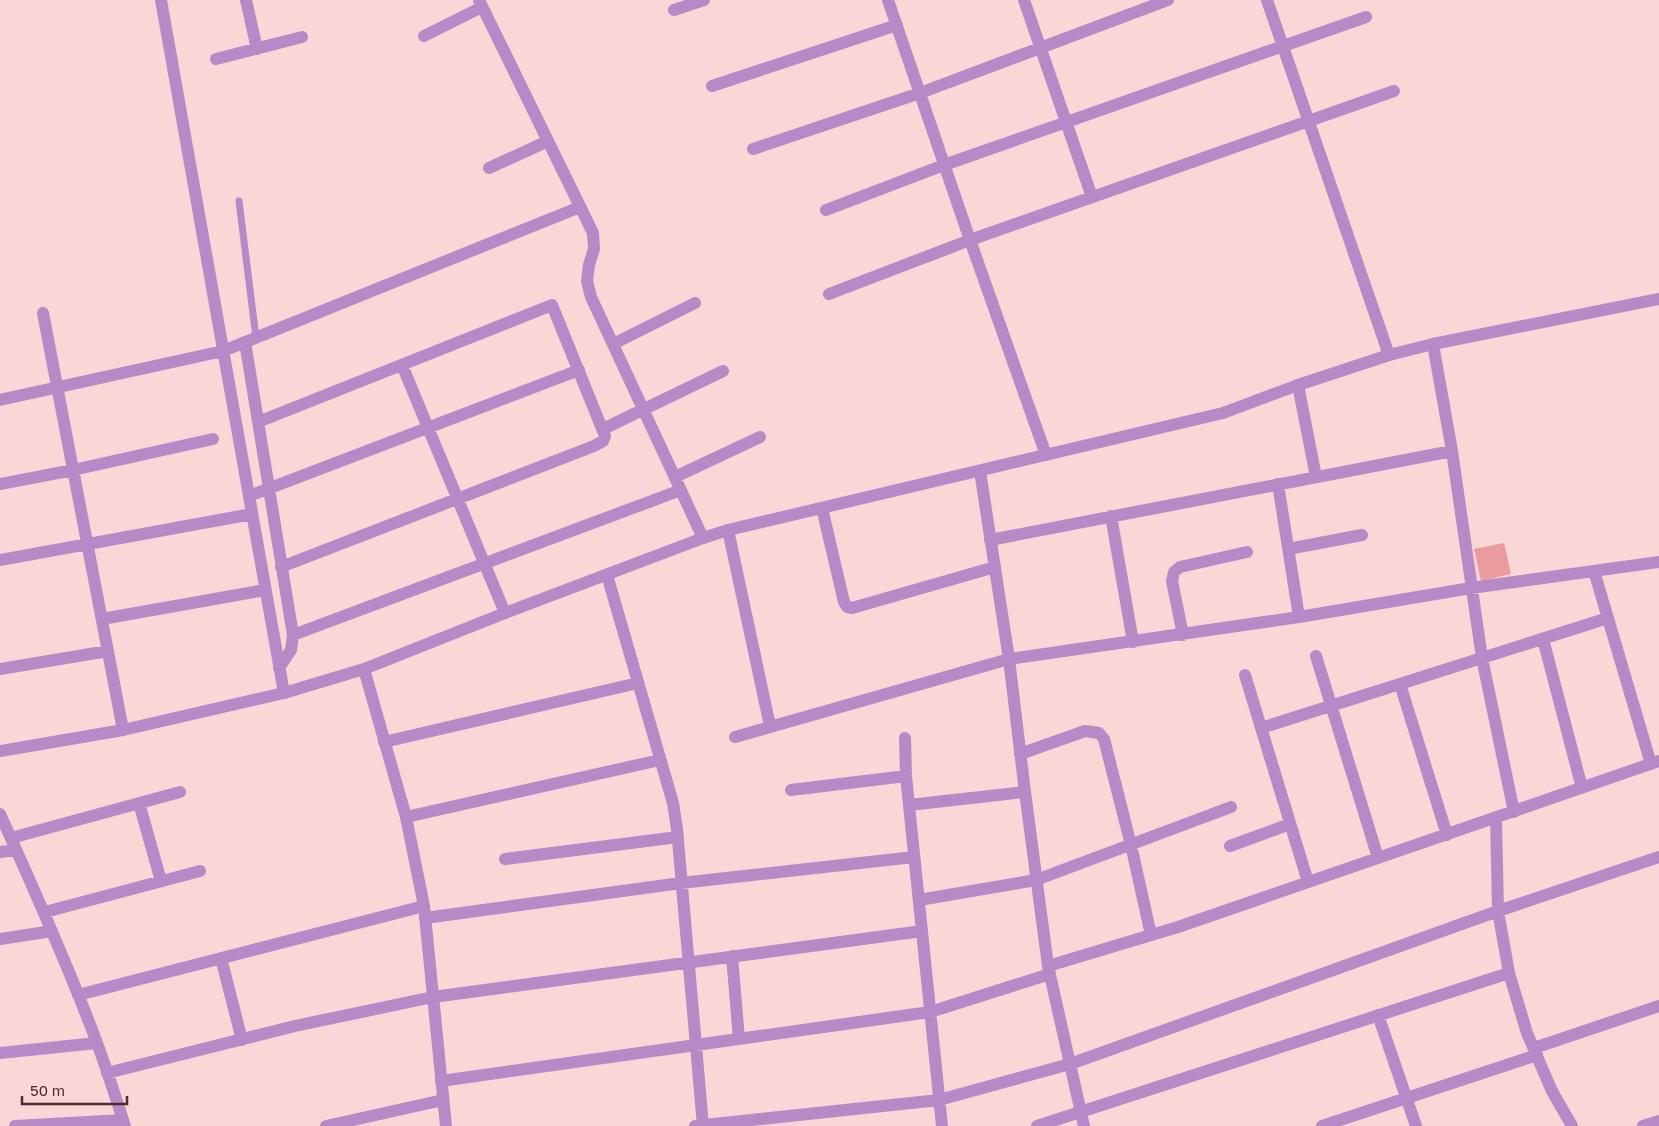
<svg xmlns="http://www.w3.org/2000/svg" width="1659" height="1126" font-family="'Golos Text',sans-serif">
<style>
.building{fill:#e99b9e}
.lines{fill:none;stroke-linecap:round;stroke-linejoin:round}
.service{stroke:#b68ac7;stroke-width:7}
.minor{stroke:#b68ac7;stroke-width:12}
.tertiary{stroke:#b68ac7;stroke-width:12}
</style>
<rect width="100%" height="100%" fill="#f9d7d7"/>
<path class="building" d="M1504,543L1511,574L1481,581L1474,549Z"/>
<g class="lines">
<path class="service" d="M239,201L256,338"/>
<path class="minor" d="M161,0L284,693
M246,0L257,49
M479,0L593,233L594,249L589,265L587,281L591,297L703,538
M888,0L970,240L1046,455
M1024,0L1092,197
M1267,0L1389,355
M674,10L704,0
M424,36L482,7
M216,59L302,37
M712,86L897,25
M753,149L920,93L1168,0
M489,168L548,141
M826,210L944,165L1366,17
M829,294L970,240L1394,91
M43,313L123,730
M245,342L293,635L291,650L279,668
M613,344L695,303
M1433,344L1452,451L1482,658L1514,812
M402,365L505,613
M1298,385L1316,477
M0,400L223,351L580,207
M258,422L552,305L605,436L603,441L594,446L281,567
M603,429L723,371
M675,477L760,437
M0,484L73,470L213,439
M1278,484L1299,617
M249,496L579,370
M822,508L844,602L847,607L852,608L995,567
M1111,516L1133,642
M728,530L770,726
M990,540L1452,451
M1288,549L1362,535
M0,560L252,514
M1594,571L1651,764
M607,575L673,803L677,829L703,1126
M102,619L265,590
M293,635L681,490
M1183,635L1172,581L1174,572L1180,567L1247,552
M1543,639L1582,788
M1316,656L1378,858
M0,669L108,651
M1245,675L1308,882
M1400,684L1447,835
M1261,728L1608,618
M735,737L1009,659L1299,617L1471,588L1659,562
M905,738L906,776L942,1126
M384,742L638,683
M1020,754L1085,731L1099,733L1104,739L1131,845L1151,935
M791,790L906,776
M139,803L161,881
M909,805L1025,792
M0,814C34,889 68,965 97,1043C107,1070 116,1098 125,1126
M406,817L660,760
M1496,818L1498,911L1509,973L1527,1033L1552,1091L1572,1126
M11,838L180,792
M1230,846L1290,824
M0,852L16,850
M505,859L678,837
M919,900L1036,880L1231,807
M45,912L200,871
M425,918L681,883L914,857
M0,939L52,931
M732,956L739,1039
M221,958L242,1040
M1048,966L1178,927L1659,761
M78,995L424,906
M1378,1015L1416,1126
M1534,1048L1659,1006
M0,1053L97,1043
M107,1073L295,1026L433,997L922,931
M441,1081L930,1012L1050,974
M15,1126L123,1120
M326,1126L443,1100
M695,1126L939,1100L1070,1064L1498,911L1659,857
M1037,1126L1509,973
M1322,1126L1537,1055"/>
<path class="tertiary" d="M980,471L1009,659L1025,792L1048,966L1084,1126
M364,669L406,817L424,906L446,1126
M0,751L123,730L284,693L364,669L505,613L703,538L728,530L1223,413L1298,385L1389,355L1433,344L1659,299
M1643,1126L1659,1121"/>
</g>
<path d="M22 1096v8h105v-8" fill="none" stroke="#4c2c2d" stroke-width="2.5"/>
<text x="30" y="1096" font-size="15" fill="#4c2c2d" stroke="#f9d7d7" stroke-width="4" paint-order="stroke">50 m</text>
</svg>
